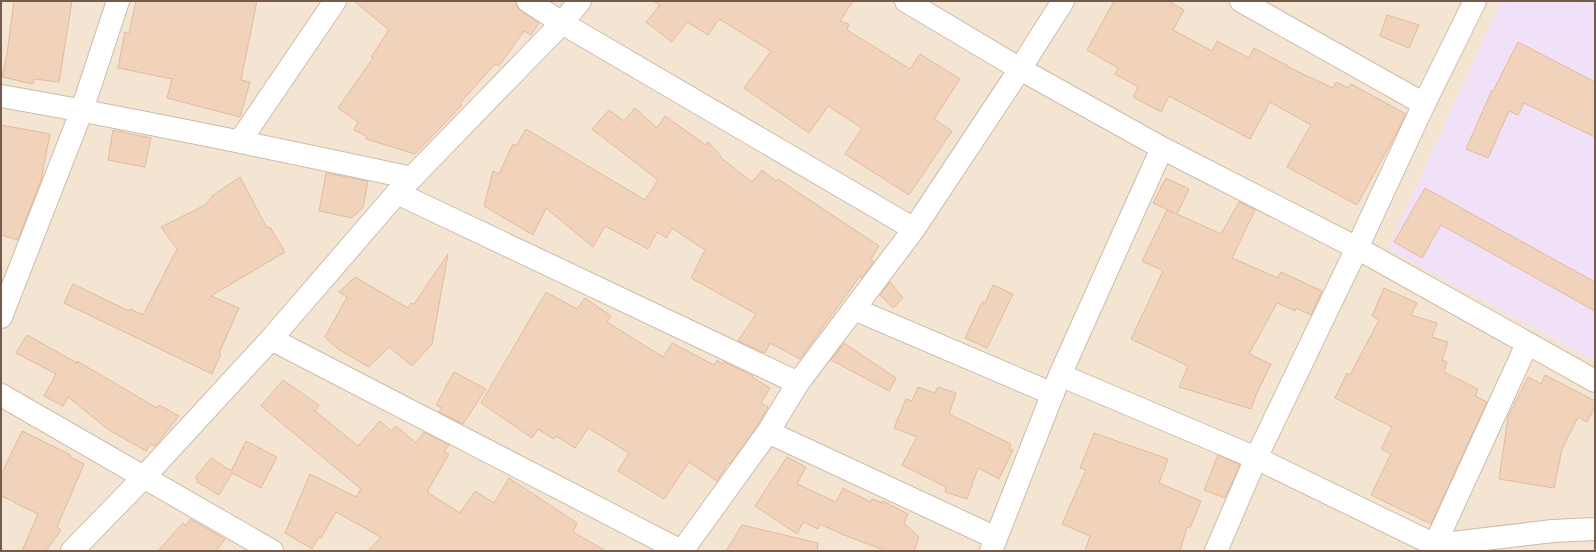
<svg xmlns="http://www.w3.org/2000/svg" width="1596" height="552" font-family="Arial,sans-serif">
<style>
.residential{fill:#f4e5d2}
.education{fill:#f0e1f8}
.building{fill:#f1d3bc;stroke:#e4b99c}
.lines{fill:none;stroke-linecap:round;stroke-linejoin:round}
.minor-casing{stroke:#cebbab;stroke-width:24}
.minor{stroke:#fff;stroke-width:22}
</style>
<rect width="100%" height="100%" fill="#fcf3e4"/>
<path class="residential" d="M1,1H1595V551H1Z"/>
<path class="education" d="M1501,1H1595V361L1388,249Z"/>
<path class="building" d="M14,1H72L59,82L34,79L33,84L2,77L7,54Z
M136,1H257L241,80L250,82L240,117L167,98L172,79L118,68L125,32L129,33Z
M354,1H516L517,7L521,11L539,23L531,35L524,31L499,66L495,64L460,103L462,105L415,154L366,139V136L354,130L358,122L338,108L373,58L371,57L389,30Z
M653,1H853L840,21L849,24L847,30L910,69L920,54L960,79L934,119L952,131L909,195L845,154L862,128L828,106L809,133L744,88L771,51L719,19L708,35L687,22L672,42L646,22L660,5Z
M1114,1H1168L1184,10L1173,30L1212,51L1217,41L1249,58L1254,48L1288,66V67L1333,88L1336,82L1348,88L1351,84L1406,114L1395,136L1357,205L1287,167L1311,125L1270,102L1250,139L1169,96L1161,112L1133,97L1138,87L1115,74L1118,68L1087,50Z
M1387,15L1419,25L1409,48L1380,36Z
M1518,42L1595,82V137L1524,103L1518,115L1509,111L1488,158L1466,149L1492,90L1493,91Z
M635,108L657,128L665,116L706,145L708,142L721,156L720,157L752,182L762,170L776,181L778,179L879,246L871,259L874,262L862,278L860,276L800,359L770,343L765,353L738,341L756,314L691,278L705,250L672,228L666,238L657,232L648,249L605,226L593,247L546,208L533,235L484,206L493,171L499,174L513,144L516,146L526,129L645,200L658,180L592,129L609,110L624,121Z
M1,125L50,134L41,180L18,240L1,235Z
M113,130L151,138L145,167L108,160Z
M326,173L368,181L363,207L352,218L319,211Z
M240,177L267,228L270,227L285,252L211,296L239,308L219,353L221,354L212,374L64,303L73,284L129,311L130,309L143,315L177,249L161,227L205,205L213,195Z
M1166,178L1189,189L1177,214L1221,234L1239,202L1255,210L1232,258L1278,278L1281,272L1322,291L1311,315L1296,308L1295,311L1277,303L1249,354L1271,364L1256,395L1251,409L1179,387L1188,366L1131,339L1163,271L1142,261L1167,210L1174,213L1153,203Z
M1425,188L1595,282V311L1441,225L1422,258L1394,242Z
M448,254L432,344L412,366L389,347L369,367L338,349L325,337L347,297L339,292L355,277L408,308L411,303L414,304Z
M890,282L903,298L893,308L880,295Z
M993,285L1013,294L987,348L965,338L982,302L985,303Z
M1384,288L1417,303L1411,315L1437,323L1432,337L1448,342L1442,360L1447,362L1444,372L1478,389L1475,396L1487,402L1431,524L1371,495L1391,454L1381,449L1392,427L1335,398L1347,373L1350,375L1379,320L1372,316Z
M546,292L577,309L585,298L611,316L607,322L663,357L672,343L714,365L717,360L723,364L724,362L753,376L752,377L770,388L761,403L768,407L756,428L730,464L728,463L717,481L689,462L664,499L618,471L629,453L588,428L575,448L556,436L554,439L538,429L532,438L481,403Z
M27,335L77,363V361L157,408L159,405L179,416L155,446L150,444L146,451L109,430L68,397L63,406L44,396L56,374L16,353Z
M844,343L896,378L889,391L831,360Z
M454,372L486,389L463,424L439,412L442,408L436,405Z
M1545,375L1595,401V407L1587,422L1578,417L1562,449L1554,488L1499,479L1508,417L1528,377L1541,384Z
M283,380L319,405L315,411L358,446L380,421L391,431L396,426L416,443L424,432L449,445L444,452L449,454L427,492L460,513L475,491L494,503L509,478L577,523L573,532L606,551H368L381,537L336,512L321,538L319,537L312,549L285,533L310,474L356,497L361,489L261,406Z
M918,387L935,393L938,387L956,393L949,414L1011,444L1009,449L1013,450L999,479L978,468L967,499L945,492L946,487L902,465L917,437L894,428L906,399L912,401Z
M22,431L71,455L70,457L84,464L57,527L61,530L46,551H22L38,514L15,503V502L1,496V475Z
M1094,433L1168,459L1159,483L1201,501L1190,528L1187,527L1180,551H1085L1090,536L1062,524L1086,470L1080,468Z
M246,441L277,457L261,488L232,473L219,495L197,482L198,480L195,478L211,458L231,471Z
M1218,455L1240,465L1225,498L1204,490Z
M787,457L806,467L797,484L836,502L843,488L871,502L872,499L882,503L883,501L908,514L904,523L919,537L914,551H886L839,533L820,524L818,529L803,522L797,534L755,506Z
M190,519L225,539L216,551H158L183,523L186,526Z
M742,525L818,543L817,551H726Z"/>
<g class="lines">
<defs>
<path id="minor" d="M528,1L562,23L914,229
M906,1L1020,69L1162,148L1357,248L1595,381
M1241,1L1424,104
M1,96C139,120 275,149 412,178
M240,141L335,1
M397,193L798,383
M854,309L1053,394
M1,317L82,110L118,1
M271,339L681,551
M1060,375L1256,458L1435,545L1553,531L1595,529
M1,395L272,551
M768,432L996,538
M72,551L143,478L271,339L397,193L562,23L580,1
M682,551L768,432L798,383L914,229L1020,69L1063,1
M991,551L1060,375L1162,148
M1216,551L1256,458L1357,248L1424,104L1475,1
M1432,551L1527,344"/>
</defs>
<use href="#minor" class="minor-casing"/>
<use href="#minor" class="minor"/>
</g>
<rect width="1596" height="552" fill="none" stroke="#745a4a" stroke-width="4"/>
</svg>
